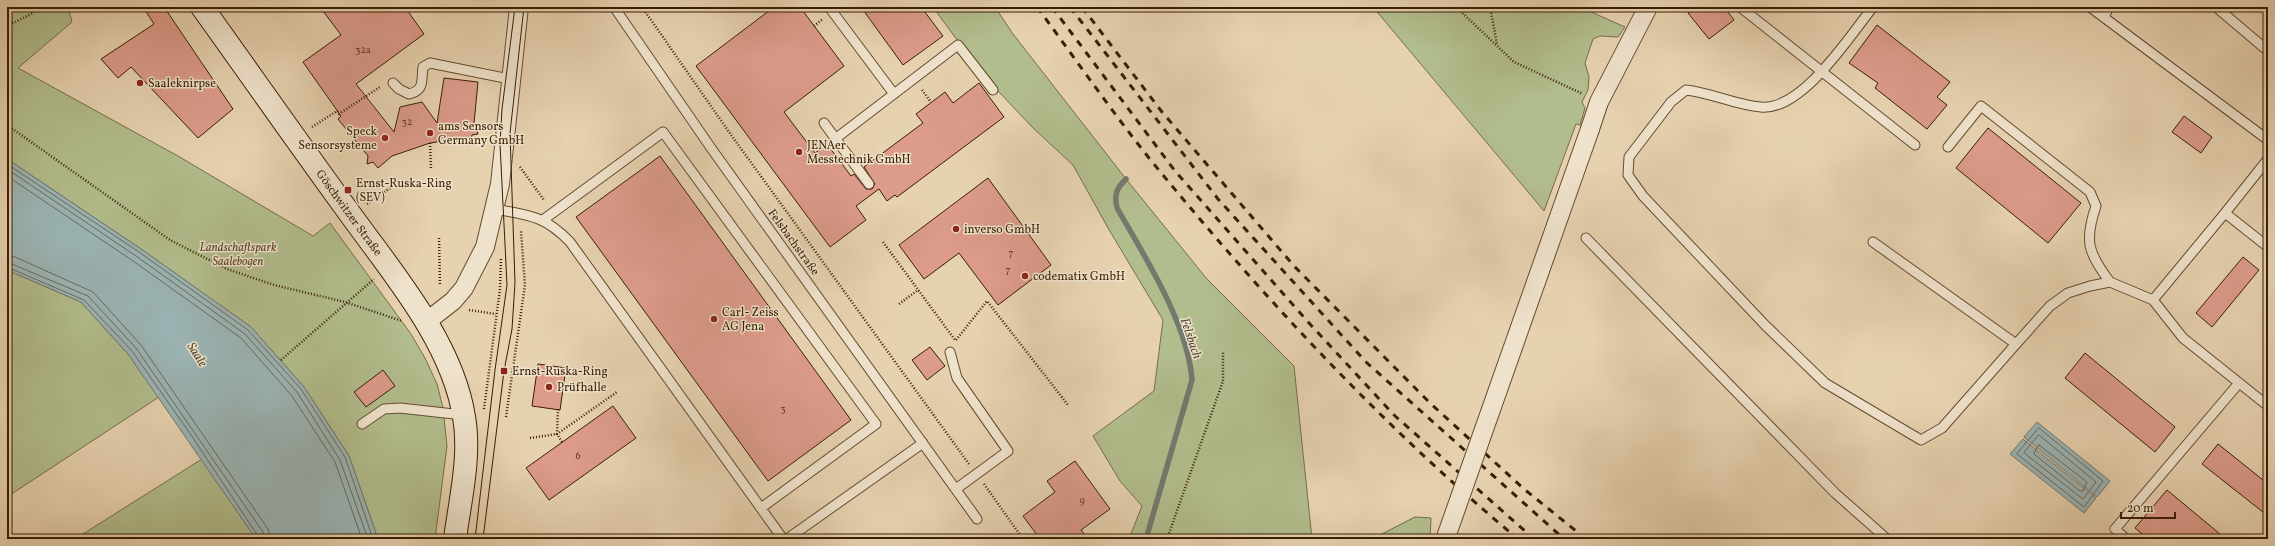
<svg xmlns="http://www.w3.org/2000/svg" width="2275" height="546" font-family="Vollkorn,serif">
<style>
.green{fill:#b2bd8d;stroke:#766e48}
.water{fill:#9bb5b6;stroke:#74796e}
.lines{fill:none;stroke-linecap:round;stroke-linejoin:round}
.shore{stroke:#6a6a5c;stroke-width:1}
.stream{stroke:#74796e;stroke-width:5.5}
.building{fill:#dc9b8b;stroke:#391e02}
.service-casing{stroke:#644b2e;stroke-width:11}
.minor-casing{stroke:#644b2e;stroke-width:20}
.secondary-casing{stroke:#391e02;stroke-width:24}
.path{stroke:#391e02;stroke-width:2.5;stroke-dasharray:1 2;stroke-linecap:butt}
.service{stroke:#efe2cc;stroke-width:9}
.minor{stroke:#efe2cc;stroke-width:18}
.secondary{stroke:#efe2cc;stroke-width:22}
.tram{stroke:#391e02;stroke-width:1}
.rail{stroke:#391e02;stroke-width:3;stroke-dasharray:7 7;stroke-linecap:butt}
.minor-bridge-casing{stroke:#644b2e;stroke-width:20;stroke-linecap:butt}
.minor-bridge{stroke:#efe2cc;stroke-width:18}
.poi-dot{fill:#8f2418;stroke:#efe2cc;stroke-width:1.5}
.labels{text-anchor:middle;stroke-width:3;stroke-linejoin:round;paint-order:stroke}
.number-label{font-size:10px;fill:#623d24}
.poi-label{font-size:12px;fill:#391e02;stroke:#efe2cc;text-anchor:start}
.street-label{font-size:12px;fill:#391e02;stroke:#efe2cc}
.park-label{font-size:12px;font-style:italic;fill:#574625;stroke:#efe2cc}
.water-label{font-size:13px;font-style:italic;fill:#564b38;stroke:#efe2cc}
</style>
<rect width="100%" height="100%" fill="#e7d2b0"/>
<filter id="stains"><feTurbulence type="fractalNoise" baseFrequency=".005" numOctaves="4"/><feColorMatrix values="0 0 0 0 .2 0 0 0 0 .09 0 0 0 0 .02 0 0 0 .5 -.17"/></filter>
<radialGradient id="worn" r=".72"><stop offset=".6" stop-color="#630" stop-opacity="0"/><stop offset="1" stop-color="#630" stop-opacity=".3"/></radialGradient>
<path class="green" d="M7,7H68L72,22L18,68L178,156L313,236L330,223L411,334L425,358L437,384L443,408L447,446L435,539H378L349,456L304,387L251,327L141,249L7,159Z
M933,7H995L1013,34L1126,179L1207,279L1294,366L1312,539H1129L1142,506L1120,481L1093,436L1154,391L1163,320L1108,228L1073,165L1033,128L982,74Z
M1373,7H1580L1625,27L1618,37L1600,36L1593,39L1585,63L1589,77L1588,90L1582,102L1585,108L1580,125L1576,124L1544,211Z
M7,270L81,302L128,354L159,397L7,497Z
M202,459L256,539H75Z
M1415,517L1431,518L1430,539H1372Z"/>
<path class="water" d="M7,159L141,249L251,327L304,387L349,456L378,539H256L128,354L81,302L7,270Z
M2037,422L2110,481L2097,497L2024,437Z
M2023,439L2096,498L2084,513L2010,454Z"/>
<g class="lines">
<path class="shore" d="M7,164L139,252L248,330L301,389L345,457L373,539
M7,169L136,256L245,334L297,392L340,460L368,539
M7,176L133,261L241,338L292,396L335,462L362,539
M7,256L15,257L93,292L141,345L268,529L271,539
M7,262L88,296L136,348L263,532L265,539
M7,267L84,300L132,351L189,432L260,539
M2039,428L2103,481L2084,507L2017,454Z
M2039,435L2096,482L2083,499L2024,453Z
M2039,445L2087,482L2083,491H2080L2034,454Z"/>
<path class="stream" d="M1126,179C1116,189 1114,195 1117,208C1145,257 1188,324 1192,380L1146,539"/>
</g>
<path class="building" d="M143,7H164L233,109L198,138L131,67L118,78L101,59L154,24Z
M320,7H405L424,34L356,84L394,132L400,107L422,102L437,123L444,78L478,82L474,123L478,134L472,135L469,145L451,140L430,143L392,156L378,168L373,162L367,164L368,156L338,119L341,116L303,62L341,35Z
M774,7H800L844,66L784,112L815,153L827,144L851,176L854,174L866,189H872L875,184L864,167L923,123L916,114L945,92L953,103L979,83L1004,117L897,197L895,195L887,201L879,189L856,206L866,220L830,247L696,66Z
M861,7H921L943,36L903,65Z
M1696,7H1724L1734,20L1709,39L1688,13Z
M1877,25L1950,82L1937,97L1947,105L1927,129L1875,88L1878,83L1849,63Z
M2184,116L2212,137L2201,153L2172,132Z
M1988,128L2081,203L2048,243L1956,168Z
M660,156L851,420L768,481L576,217Z
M988,178L1051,265L998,305L959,253L924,279L899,245Z
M2243,257L2259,270L2212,327L2196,313Z
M930,347L945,366L927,380L912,360Z
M2085,353L2175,427L2155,452L2065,378Z
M538,364L566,368L560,410L532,406Z
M383,370L395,386L366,407L354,392Z
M613,406L636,438L549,500L526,468Z
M2218,444L2268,484V516L2202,464Z
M1075,461L1110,509L1081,530L1088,539H1040L1023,516L1055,492L1047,481Z
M2167,490L2226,539H2148L2135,528Z"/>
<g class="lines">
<defs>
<path id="service" d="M614,7L711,148L977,519
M829,7L894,94
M1740,7L1915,145
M1873,7C1849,37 1802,111 1761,107C1736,105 1712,93 1686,90L1671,102L1629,157L1628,175L1643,196L1765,325L1825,383L1921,440L1942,428L2016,344
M2090,7L2268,140
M2216,7L2268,51
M2104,17L2109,7
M393,83L399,89L409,94C425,90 421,81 423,67L430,63L510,79
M824,123L869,184
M835,139L958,45L993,90
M1948,147L1981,106L2090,192L2096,206C2084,241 2088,253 2110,282
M2268,159L2225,213L2268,247
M494,209C529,215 545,216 570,242L783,539
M543,220L663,132L876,424L761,508
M1586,238L1835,493L1887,539
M1873,242L2016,344L2050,306L2068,293L2090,286L2110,282L2153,300L2225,213
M2153,300L2183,338L2268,406
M950,352L957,378L1008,451L956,489
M362,424L384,409L400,408L463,415
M787,539L923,443
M2126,539L2115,529L2239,383"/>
<path id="minor" d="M1590,129L1599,102L1648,7
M426,322L453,301L464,288L485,247L500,184L519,7"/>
<g id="secondary">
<path id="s1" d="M202,7C250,74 297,141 345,207C389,269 452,340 464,417C471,456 460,500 455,539"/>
</g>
</defs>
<use href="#service" class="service-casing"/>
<use href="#minor" class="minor-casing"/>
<use href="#secondary" class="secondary-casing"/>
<path class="path" d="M642,7L729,132L969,464
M1456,7L1514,62L1583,94
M1490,7L1497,44
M7,26L33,13L37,7
M814,26L823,19
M922,90L931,102
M7,125L170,240L227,269L274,285L345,302L402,321
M312,127L337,111L339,114L380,87
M430,143L431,169
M520,167L544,200
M367,204L396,184
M439,238L440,286
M883,242L955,340
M899,304L918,290
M469,310L496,314
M956,340L987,301L1068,405
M281,360L374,279
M484,409L500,289L501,258
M506,417L525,285L521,231
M530,438L557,434L558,409
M562,442L557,434L617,392
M984,484L1023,539
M1167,539L1223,381V351"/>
<use href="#service" class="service"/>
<use href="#minor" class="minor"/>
<use href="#secondary" class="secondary"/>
<path class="tram" d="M475,539L495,370L507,285L500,144L502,109L515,7
M483,539L504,371L512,329L515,283L510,133L524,7"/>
<path class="rail" d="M1037,7C1074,57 1110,109 1149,158C1261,295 1382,426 1518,539
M1052,7L1175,171L1309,323L1394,415L1534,539
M1070,7L1218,199L1366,362L1564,539
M1082,7L1162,112L1294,266L1430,403L1524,489L1586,539"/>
<defs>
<path id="minor-bridge" d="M1446,537L1590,129"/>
</defs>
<use href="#minor-bridge" class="minor-bridge-casing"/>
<use href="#minor-bridge" class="minor-bridge"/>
</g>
<g class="poi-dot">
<circle cx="140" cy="83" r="4"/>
<circle cx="430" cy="133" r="4"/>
<circle cx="385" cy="138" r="4"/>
<circle cx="799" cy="152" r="4"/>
<rect x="344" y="186" width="8" height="8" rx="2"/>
<circle cx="956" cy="229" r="4"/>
<circle cx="1025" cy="276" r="4"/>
<circle cx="714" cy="319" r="4"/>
<rect x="500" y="367" width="8" height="8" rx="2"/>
<circle cx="549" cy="387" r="4"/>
</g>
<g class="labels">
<g class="number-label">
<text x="363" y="53">32a</text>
<text x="407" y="125">32</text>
<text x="1011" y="256">7</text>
<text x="1008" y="273">7</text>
<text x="783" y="412">3</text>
<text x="578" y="459">6</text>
<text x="1082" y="504">9</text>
</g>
<g class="poi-label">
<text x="148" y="87">Saaleknirpse</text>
<text x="438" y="130">ams Sensors<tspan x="438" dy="14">Germany GmbH</tspan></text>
<text x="377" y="135" text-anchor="end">Speck<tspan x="377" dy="14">Sensorsysteme</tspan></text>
<text x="807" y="149">JENAer<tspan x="807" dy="14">Messtechnik GmbH</tspan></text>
<text x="356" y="187">Ernst-Ruska-Ring<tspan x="356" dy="14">(SEV)</tspan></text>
<text x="964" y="233">inverso GmbH</text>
<text x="1033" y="280">codematix GmbH</text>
<text x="722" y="316">Carl- Zeiss<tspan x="722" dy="14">AG Jena</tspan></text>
<text x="512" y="375">Ernst-Ruska-Ring</text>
<text x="557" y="391">Prüfhalle</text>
</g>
<g class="street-label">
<text dy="4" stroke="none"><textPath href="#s1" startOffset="253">Göschwitzer Straße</textPath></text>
<text transform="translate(794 242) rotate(54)" y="4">Felsbachstraße</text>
</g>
<g class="park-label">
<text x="238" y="251">Landschaftspark<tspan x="238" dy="14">Saalebogen</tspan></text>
</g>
<g class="water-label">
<text transform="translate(1192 338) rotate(71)" y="5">Felsbach</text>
<text transform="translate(198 354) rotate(57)" y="5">Saale</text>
</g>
</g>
<rect width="2275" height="546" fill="none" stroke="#e7d2b0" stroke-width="24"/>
<rect x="8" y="8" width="2259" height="530" fill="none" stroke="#391e02" stroke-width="2"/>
<rect x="12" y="12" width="2251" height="522" fill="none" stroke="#391e02"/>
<path d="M2121 512v6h54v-6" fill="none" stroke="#391e02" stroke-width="2"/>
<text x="2127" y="512" font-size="12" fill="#391e02" stroke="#efe2cc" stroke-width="3" paint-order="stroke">20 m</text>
<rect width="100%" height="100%" filter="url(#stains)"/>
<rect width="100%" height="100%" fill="url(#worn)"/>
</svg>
